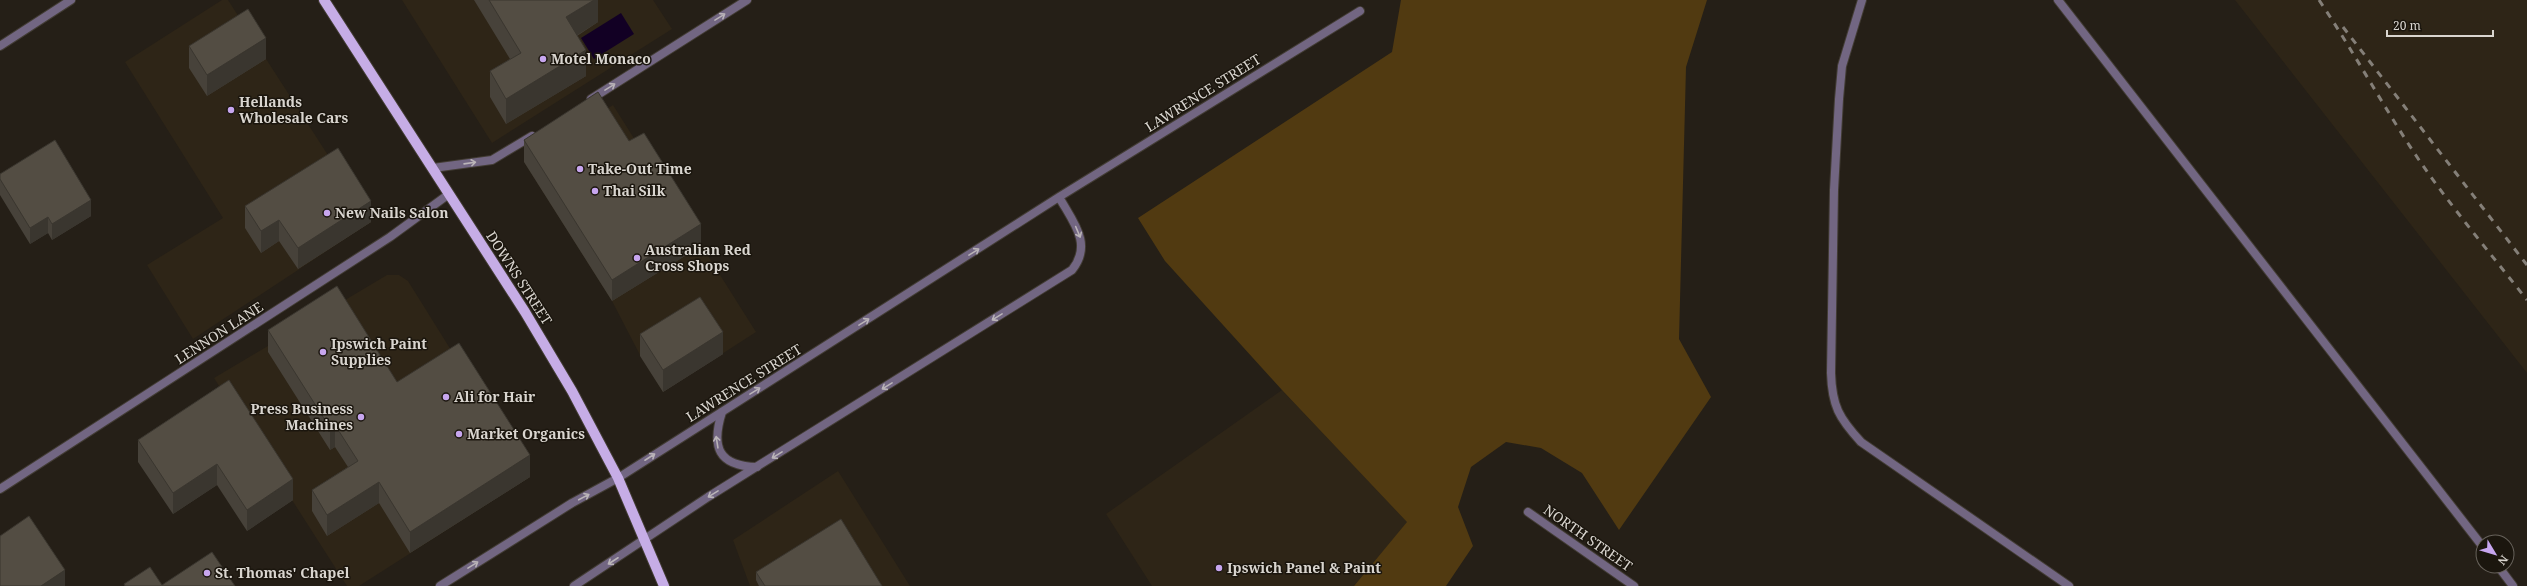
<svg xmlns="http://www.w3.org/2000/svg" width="2527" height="586" font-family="'Noto Serif',serif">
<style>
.built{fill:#2e2517}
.green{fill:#513a11}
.water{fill:#120024}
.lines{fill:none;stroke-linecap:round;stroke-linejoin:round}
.service-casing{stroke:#423c34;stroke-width:10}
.minor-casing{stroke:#423c34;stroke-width:10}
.primary-casing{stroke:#423c34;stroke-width:12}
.service{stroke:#726682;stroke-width:8}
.minor{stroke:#726682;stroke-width:8}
.primary{stroke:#c6ade6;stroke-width:10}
.rail{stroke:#847f78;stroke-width:3;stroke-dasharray:7 7;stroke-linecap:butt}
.wall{fill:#47423a}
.shaded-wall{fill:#3a362f}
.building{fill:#534d43;stroke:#3a362f}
.oneway{stroke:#bab4b8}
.poi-dot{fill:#c7a6ef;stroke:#1b160e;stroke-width:1.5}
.labels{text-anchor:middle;stroke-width:3;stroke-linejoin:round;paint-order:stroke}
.poi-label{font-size:14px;font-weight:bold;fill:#d9d5cf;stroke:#1b160e;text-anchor:start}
.street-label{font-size:14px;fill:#d9d5cf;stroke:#1b160e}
</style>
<rect width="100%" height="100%" fill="#251f17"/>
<path class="built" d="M222,0H228L371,222L193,339L147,265L223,218L125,62Z
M402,0H653L672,29L492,143Z
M2235,0H2527V373Z
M613,105L756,332L663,392L640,355L612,301L524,162Z
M387,275H399L408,281L530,477L359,586H347L214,378Z
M1282,390L1408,522L1354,586H1152L1106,514Z
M838,471L910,586H750L733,540Z"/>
<path class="green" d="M1401,0H1707L1686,67L1679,339L1711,397L1619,530L1582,473L1541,448L1506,442L1471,467L1458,507L1473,546L1446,586H1354L1407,522L1282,390L1165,261L1138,218L1392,52Z"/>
<path class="water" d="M621,13L634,34L594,59L581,38Z"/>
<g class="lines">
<defs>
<path id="service" d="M591,99L747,0
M433,168L492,160L532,136
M722,412C711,447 718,466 757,467"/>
<path id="minor" d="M1862,0L1842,66L1839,99L1834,190L1831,373C1832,406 1839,418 1861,442L2069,586
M2058,0L2483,547
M0,46L71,0
M0,489L390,237L449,194
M1528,512L1634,586
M2498,566L2513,586
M440,586L572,503L618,478L1059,197L1360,11
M574,586L708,497L1072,270C1093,244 1073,222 1059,197"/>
<path id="primary" d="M324,0L525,312L572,391L618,478L664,586"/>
</defs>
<use href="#service" class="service-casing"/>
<use href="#minor" class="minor-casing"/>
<use href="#primary" class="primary-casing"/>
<use href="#service" class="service"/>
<use href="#minor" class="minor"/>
<use href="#primary" class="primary"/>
<path class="rail" d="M2319,0C2354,52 2384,108 2419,160C2452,208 2491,254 2527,300
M2343,27L2527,265"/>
</g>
<path class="wall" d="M474,0H598V22L577,36L586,76L506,124L490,97V71L510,59Z
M189,46L266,59L207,96L189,68Z
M524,140L629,141L701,246L612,301L524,162Z
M0,174L91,216L52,240L48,233L30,244L0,195Z
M245,206L371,222L298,269L279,241L261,253L245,228Z
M268,330L397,382L530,477L410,553L379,503L327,536L312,511V490L348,467L335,447L330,450L268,352Z
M640,334L723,354L663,392L640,356Z
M229,380L293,500L247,531L217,485L173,514L138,462V440Z
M756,572L882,586H759L756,580Z"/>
<path class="shaded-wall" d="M594,0H598V22L566,42V17Z
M266,38V59L207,96V75Z
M586,50V76L506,124V99Z
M91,200V216L52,240V224Z
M371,201V222L298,269V248Z
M48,217V233L30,244V228Z
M279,220V241L261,253V231Z
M701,224V246L612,301V280Z
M723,332V354L663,392V370Z
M335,425V447L330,450V428Z
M530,455V477L410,553V532Z
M217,464V485L173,514V493Z
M293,479V500L247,531V510Z
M379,482V503L327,536V515Z
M65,570V586H41Z"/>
<path class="building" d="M489,0H594L566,17L586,50L506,99L490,71L521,53Z
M248,9L266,38L207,75L189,46Z
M598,92L629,141L644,133L701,224L612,280L524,140Z
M55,140L91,200L52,224L48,217L30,228L0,179V174Z
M338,148L371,201L298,248L279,220L261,231L245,206Z
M337,286L397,382L459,343L530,455L410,532L379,482L327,515L312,490L358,461L335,425L330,428L268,330Z
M700,297L723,332L663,370L640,334Z
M229,380L293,479L247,510L217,464L173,493L138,440Z
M29,516L65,570L41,586H0V536Z
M841,519L882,586H765L756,572Z
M212,552L235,586H125L124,584L150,567L162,585Z"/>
<defs><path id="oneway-shaft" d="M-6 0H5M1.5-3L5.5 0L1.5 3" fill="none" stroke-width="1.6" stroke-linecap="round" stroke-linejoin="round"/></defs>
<g class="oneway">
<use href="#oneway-shaft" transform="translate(720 17) rotate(-32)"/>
<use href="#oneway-shaft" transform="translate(610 87) rotate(-32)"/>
<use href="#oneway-shaft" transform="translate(470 163) rotate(-8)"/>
<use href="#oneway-shaft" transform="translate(1078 232) rotate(67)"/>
<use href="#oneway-shaft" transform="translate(974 252) rotate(-32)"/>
<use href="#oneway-shaft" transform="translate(997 317) rotate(148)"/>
<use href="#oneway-shaft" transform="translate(864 322) rotate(-32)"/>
<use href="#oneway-shaft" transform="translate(887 386) rotate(148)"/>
<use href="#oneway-shaft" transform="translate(755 391) rotate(-32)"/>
<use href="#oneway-shaft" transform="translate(717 442) rotate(-99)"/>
<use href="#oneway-shaft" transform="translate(777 455) rotate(148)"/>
<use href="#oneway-shaft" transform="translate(650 457) rotate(-33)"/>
<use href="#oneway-shaft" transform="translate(713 494) rotate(148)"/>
<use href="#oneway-shaft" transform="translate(584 497) rotate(-28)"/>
<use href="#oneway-shaft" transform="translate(613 561) rotate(147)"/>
<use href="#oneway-shaft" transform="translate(473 565) rotate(-32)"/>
</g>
<g class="poi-dot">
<circle cx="543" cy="59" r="4"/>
<circle cx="231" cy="110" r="4"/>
<circle cx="580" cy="169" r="4"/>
<circle cx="595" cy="191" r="4"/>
<circle cx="327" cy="213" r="4"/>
<circle cx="637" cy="258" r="4"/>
<circle cx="323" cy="352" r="4"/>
<circle cx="446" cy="397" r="4"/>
<circle cx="361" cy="417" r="4"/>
<circle cx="459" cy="434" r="4"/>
<circle cx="1219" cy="568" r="4"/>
<circle cx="207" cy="573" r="4"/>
</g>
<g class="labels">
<g class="poi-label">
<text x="551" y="64">Motel Monaco</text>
<text x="239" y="107">Hellands<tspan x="239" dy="16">Wholesale Cars</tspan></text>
<text x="588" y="174">Take-Out Time</text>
<text x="603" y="196">Thai Silk</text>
<text x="335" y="218">New Nails Salon</text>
<text x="645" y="255">Australian Red<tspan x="645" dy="16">Cross Shops</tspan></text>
<text x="331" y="349">Ipswich Paint<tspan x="331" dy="16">Supplies</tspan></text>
<text x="454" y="402">Ali for Hair</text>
<text x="353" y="414" text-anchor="end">Press Business<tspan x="353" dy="16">Machines</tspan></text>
<text x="467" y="439">Market Organics</text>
<text x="1227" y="573">Ipswich Panel &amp; Paint</text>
<text x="215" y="578">St. Thomas' Chapel</text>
</g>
<g class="street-label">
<text transform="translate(1203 93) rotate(-32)" y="5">LAWRENCE STREET</text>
<text transform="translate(519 278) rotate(57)" y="5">DOWNS STREET</text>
<text transform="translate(219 333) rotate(-33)" y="5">LENNON LANE</text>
<text transform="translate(744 383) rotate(-32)" y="5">LAWRENCE STREET</text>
<text transform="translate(1588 538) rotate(35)" y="5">NORTH STREET</text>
</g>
</g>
<g transform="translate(2495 554) rotate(128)"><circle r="19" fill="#1b160e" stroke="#67625b"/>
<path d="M0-3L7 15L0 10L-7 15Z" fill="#c7a6ef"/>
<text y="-6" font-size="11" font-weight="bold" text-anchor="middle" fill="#d9d5cf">N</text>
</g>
<path d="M2387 30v6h106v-6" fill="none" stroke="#d9d5cf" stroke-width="2"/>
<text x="2393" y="30" font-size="12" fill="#d9d5cf" stroke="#1b160e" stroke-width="3" paint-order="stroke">20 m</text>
</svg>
